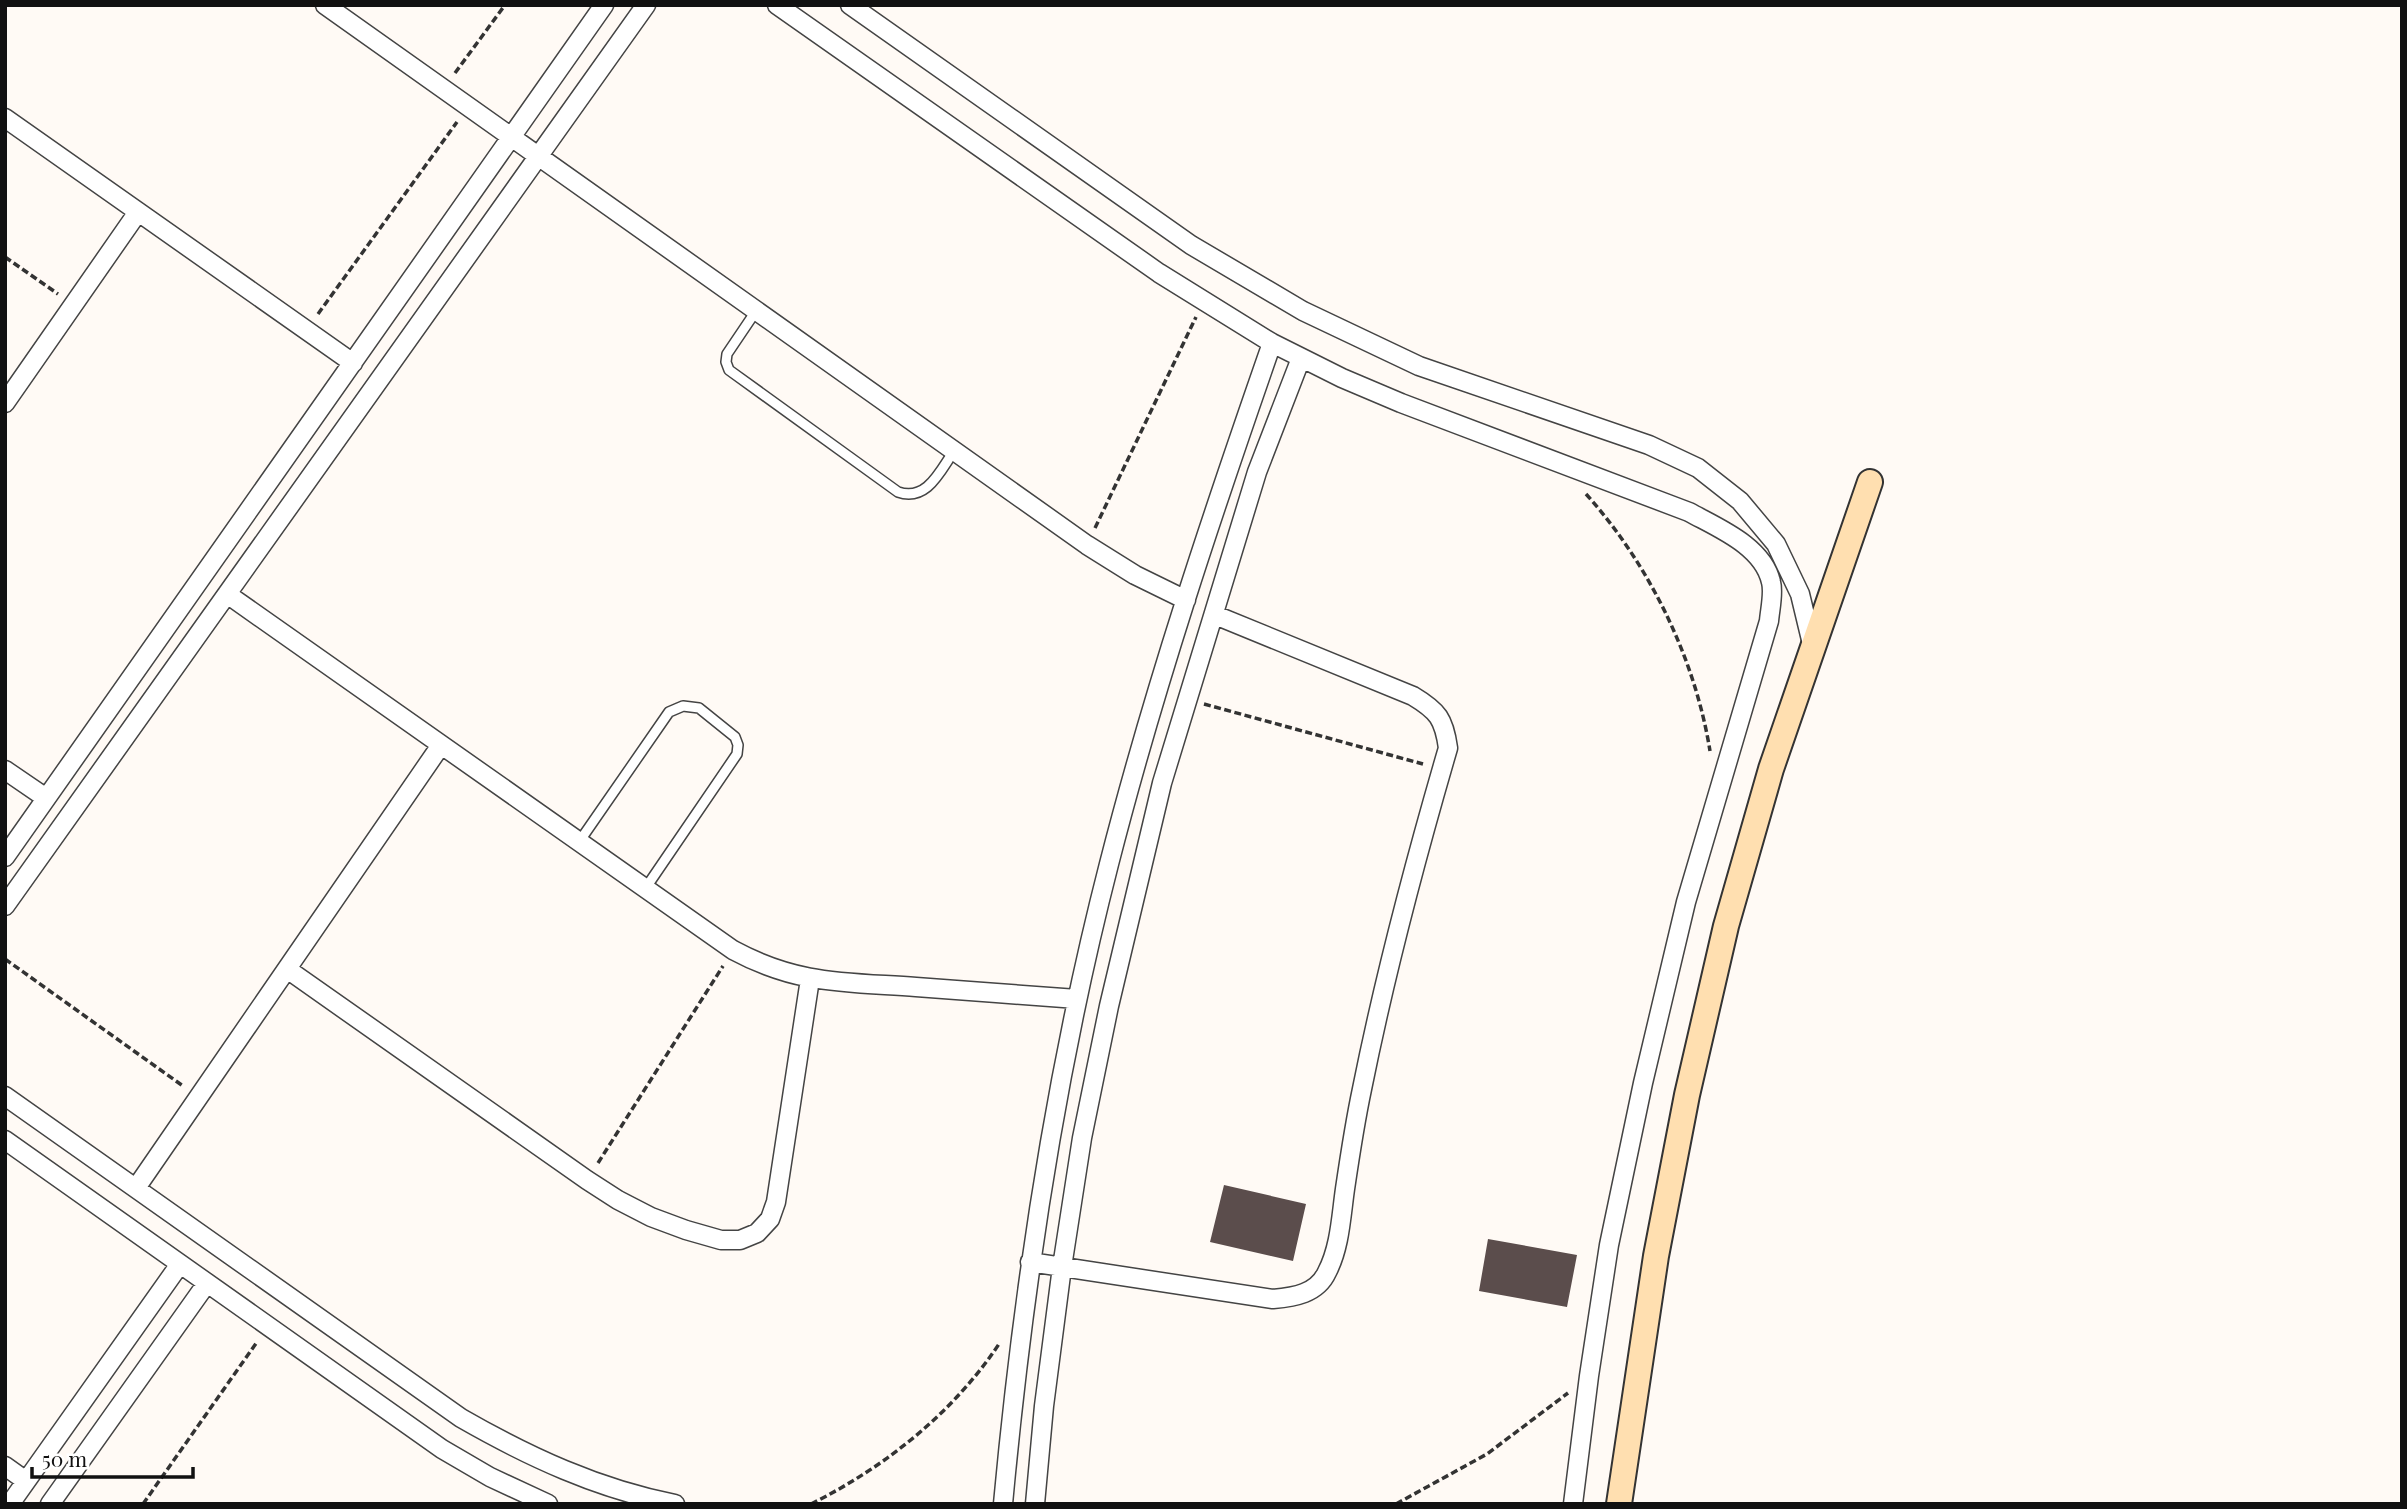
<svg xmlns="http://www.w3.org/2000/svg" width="2407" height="1509" font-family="'Playfair Display',serif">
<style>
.building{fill:#5b4d4c}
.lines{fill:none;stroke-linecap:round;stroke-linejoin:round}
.lane-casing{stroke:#444;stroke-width:12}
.street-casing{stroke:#444;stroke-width:21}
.secondary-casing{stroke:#333;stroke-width:28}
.path{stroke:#333;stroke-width:3.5;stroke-dasharray:7 3.5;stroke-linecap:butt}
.lane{stroke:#fff;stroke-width:9}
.street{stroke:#fff;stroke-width:18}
.secondary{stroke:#ffdfb0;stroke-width:24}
</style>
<rect width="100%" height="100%" fill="#fffaf5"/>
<path class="building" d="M1224,1185L1306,1204L1293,1261L1210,1242Z
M1488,1239L1577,1255L1567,1307L1479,1291Z"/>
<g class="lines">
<defs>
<path id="lane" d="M756,311L727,354L726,362L729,370L898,492C927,502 940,471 954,451
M579,842L669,712L683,706L699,708L735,737L738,745L737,754L645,889"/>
<path id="street" d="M325,5L1087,545L1135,575L1186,600
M777,5L1159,273L1272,343L1342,378L1401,403L1689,512C1718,528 1763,546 1771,582C1774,593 1770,609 1769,621L1686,902L1643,1083L1609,1245L1589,1376L1573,1504
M850,5L1191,245L1303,311L1419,366L1649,445L1698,468L1740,501L1776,544L1800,594L1812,644
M5,118L353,363
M5,403L138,212
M227,594L733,950C798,985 845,982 916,987C970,991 1023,995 1077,999
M5,770L46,798
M5,857L604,5
M5,906L646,5
M287,969L587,1180L618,1200L651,1217L686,1230L721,1240H740L757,1233L770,1219L776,1202L810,979
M5,1096L461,1418C529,1457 598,1489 675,1504
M5,1140L442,1449L490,1477L548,1504
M136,1188L441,745
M1030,1262L1273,1299C1294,1297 1317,1294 1327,1272C1340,1247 1341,1217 1345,1189C1350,1155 1355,1122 1362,1089C1385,974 1415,861 1448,748C1444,719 1438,711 1413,696L1215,615
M5,1466L26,1481
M10,1504L180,1264
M50,1504L207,1283
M1003,1504C1023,1288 1055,1074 1109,864C1154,688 1212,515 1272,343
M1035,1504L1044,1406L1062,1267L1082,1138L1109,1006L1162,783L1257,472L1301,358"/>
<path id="secondary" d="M1619,1504L1656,1256L1687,1095L1726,926L1771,769L1870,482"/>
</defs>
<use href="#lane" class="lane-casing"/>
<use href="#street" class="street-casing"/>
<use href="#secondary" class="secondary-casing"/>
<path class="path" d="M455,73L505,5
M5,257L58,294
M318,314L457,122
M1586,494C1649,564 1695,658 1710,751
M1095,528L1196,317
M1204,704L1423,764
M5,959L183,1086
M598,1163L723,966
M143,1504L257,1342
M811,1504C885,1467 953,1413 999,1344
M1396,1504L1487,1454L1568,1393"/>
<use href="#lane" class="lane"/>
<use href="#street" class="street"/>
<use href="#secondary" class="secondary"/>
</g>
<rect width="2407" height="1509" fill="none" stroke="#111111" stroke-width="14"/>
<path d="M32 1467v10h161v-10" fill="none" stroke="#111111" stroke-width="3.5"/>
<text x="42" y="1467" font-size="21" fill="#111111" stroke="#ffffff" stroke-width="5" paint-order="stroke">50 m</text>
</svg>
